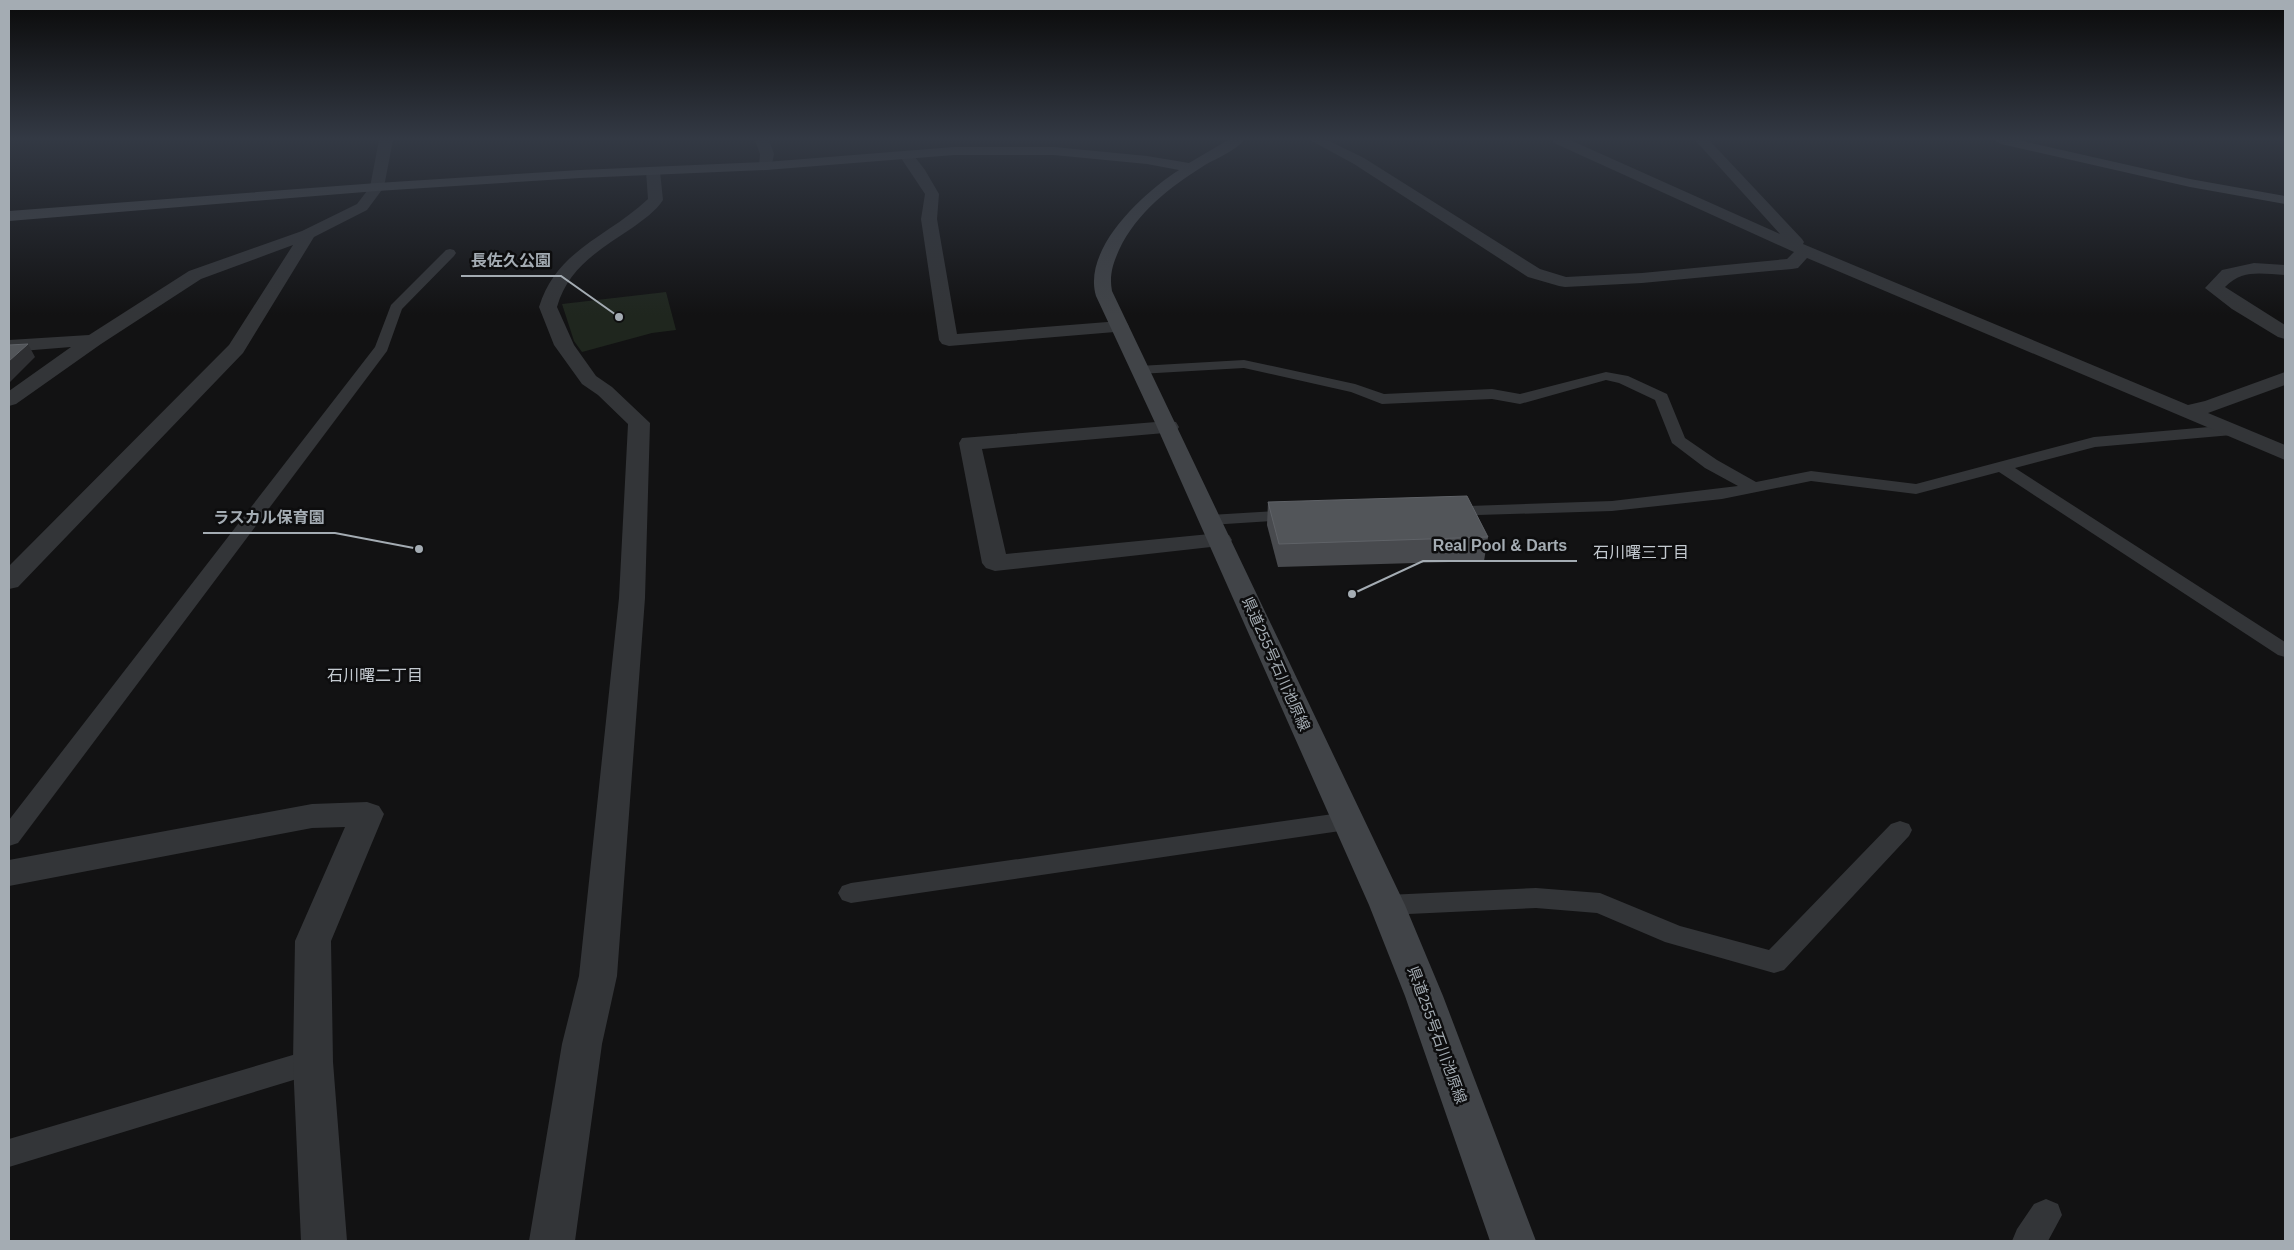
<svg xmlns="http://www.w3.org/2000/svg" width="2294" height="1250" font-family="Arial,'Noto Sans JP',sans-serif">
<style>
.green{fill:#1f261e}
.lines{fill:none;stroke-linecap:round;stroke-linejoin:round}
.lane{fill:#333538;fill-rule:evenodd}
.street{fill:#333538;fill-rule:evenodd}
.secondary{fill:#414448;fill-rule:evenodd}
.wall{fill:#484a4e}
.shaded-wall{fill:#2e2f32}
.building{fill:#525559;stroke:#5f6267}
.labels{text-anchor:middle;stroke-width:5;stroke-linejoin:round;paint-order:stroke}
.street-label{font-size:15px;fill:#a4acb3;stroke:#0d0d0e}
.neighbourhood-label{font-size:16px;fill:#c4cad0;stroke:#0d0d0e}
.leader{fill:none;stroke:#a4acb3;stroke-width:2}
.callout-dot{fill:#a4acb3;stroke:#0d0d0e;stroke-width:2}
.callout-label{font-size:16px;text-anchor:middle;font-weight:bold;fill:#a4acb3;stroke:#0d0d0e;stroke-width:5;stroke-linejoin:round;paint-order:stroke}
</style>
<rect width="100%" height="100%" fill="#121213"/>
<path class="green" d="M666,292L676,330L652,333L582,352L574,341L562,304Z"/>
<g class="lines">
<path class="lane" d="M450,249L454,250L456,253L454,256L402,309L387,351L18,843L9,846V820L375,347L391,305L446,250Z
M1244,360L1355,384L1384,394L1492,389L1520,394L1606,372L1628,376L1667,394L1685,438L1717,460L1756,482L1811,471L1916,484L2094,437L2232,425L2238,427L2240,430L2238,433L2232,435L2095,447L2015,468L2285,642V657L2278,655L1999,472L1916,494L1811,481L1722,499L1612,511L1446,516L1440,515L1437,511L1440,507L1612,501L1738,486L1705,468L1672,443L1655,400L1619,383L1606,380L1520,404L1492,399L1382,404L1351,392L1244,368L1139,374L1132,370L1139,366Z
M1295,510L1301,511L1304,515L1301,519L1210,525L1204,524L1201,520L1204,516L1210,515Z
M1347,812L1356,815L1359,821L1356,827L1347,830L851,903L842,900L838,893L842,886L851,883Z
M1900,821L1909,824L1912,830L1909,836L1784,970L1774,973L1665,942L1597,913L1536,908L1387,915L1378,912L1374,905L1378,898L1387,895L1536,888L1600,893L1680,926L1769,950L1891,824Z
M313,1049L323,1053L328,1062L323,1071L9,1167V1139Z
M2046,1199L2058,1204L2062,1215L2048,1241H2012L2017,1229L2034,1204Z"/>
<path class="street" d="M379,140H393L384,187L367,210L314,237L243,353L18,587L9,589V566L229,345L293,245L201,279L101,344L16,404L9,406V391L71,347L9,352V340L89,335L189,271L302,231L357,204L370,187Z
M755,140H769L774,154L771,169L766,170L759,166L760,154Z
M1310,140H1327L1364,158L1540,269L1566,277L1642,273L1787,259L1794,252L1554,143L1552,140H1570L1780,234L1695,140H1709L1802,239L1804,242L1803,244L2188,405L2205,401L2285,372V385L2208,413L2285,445V460L1807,258L1798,268L1792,269L1642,283L1565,287L1559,286L1528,277L1354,164Z
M906,151L911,152L925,170L939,194L937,219L957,334L1120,321L1127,323L1129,327L1127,331L949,346L942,344L939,340L921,219L925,194L899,155Z
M653,167L660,171L663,200C656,211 643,220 632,228C599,250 568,268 557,307L574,345L596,376L612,387L650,423L645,598L617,976L602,1044L575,1241H529L562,1044L579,976L619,598L628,424L598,395L582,384L554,345L539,307C557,249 608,237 648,199L646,171Z
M2254,263L2285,265V275C2261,274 2243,269 2225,287L2285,325V339L2278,337L2232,309L2205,288L2222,270Z
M1168,421L1176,422L1179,427L1176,432L982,449L1006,554L1220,533L1229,535L1232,540L1229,545L995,571L986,568L982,563L959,443L962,438Z
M367,802L379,806L384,814L331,941L333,1062L347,1241H301L293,1062L295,941L345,827L312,828L9,886V860L312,804Z"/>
<path class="secondary" d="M1228,140H1244C1235,151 1217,158 1205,165C1170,187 1137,212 1119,250C1113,264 1109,275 1112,291L1405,905L1443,996L1536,1241H1490L1405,996L1369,905L1157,427L1096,296C1082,249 1143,193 1179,170L1147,164L1054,155H954L766,170L580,178L377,191L9,221V211L377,183L580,170L766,162L954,147H1054L1147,156L1189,163Z
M1994,140H2018L2190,179L2285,196V204L2190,187L2001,144Z"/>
</g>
<path class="wall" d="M1268,502L1488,537L1484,561L1278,567L1267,525Z"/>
<path class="shaded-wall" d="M28,344L35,357L9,383V361Z"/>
<path class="building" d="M28,344L9,361V345Z
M1467,496L1488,537L1279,544L1268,502Z"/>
<linearGradient id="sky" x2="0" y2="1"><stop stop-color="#0a0a0a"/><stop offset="0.44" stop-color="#333944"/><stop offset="1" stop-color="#333944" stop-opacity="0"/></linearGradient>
<rect width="2294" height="315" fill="url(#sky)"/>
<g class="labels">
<g class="street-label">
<text transform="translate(1276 664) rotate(66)" y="5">県道255号石川池原線</text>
<text transform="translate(1437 1035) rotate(70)" y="5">県道255号石川池原線</text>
</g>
<g class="neighbourhood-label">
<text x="1641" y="558">石川曙三丁目</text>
<text x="375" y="681">石川曙二丁目</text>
</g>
</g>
<path class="leader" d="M619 317L561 276H461M419 549L335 533H203M1352 594L1423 561H1577"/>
<g class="callout-dot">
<circle cx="619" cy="317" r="5"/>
<circle cx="419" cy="549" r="5"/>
<circle cx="1352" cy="594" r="5"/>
</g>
<g class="callout-label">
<text x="511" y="266">長佐久公園</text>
<text x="269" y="523">ラスカル保育園</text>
<text x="1500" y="551">Real Pool &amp; Darts</text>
</g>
<rect width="2294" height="1250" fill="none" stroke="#a4acb3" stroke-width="20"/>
</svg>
